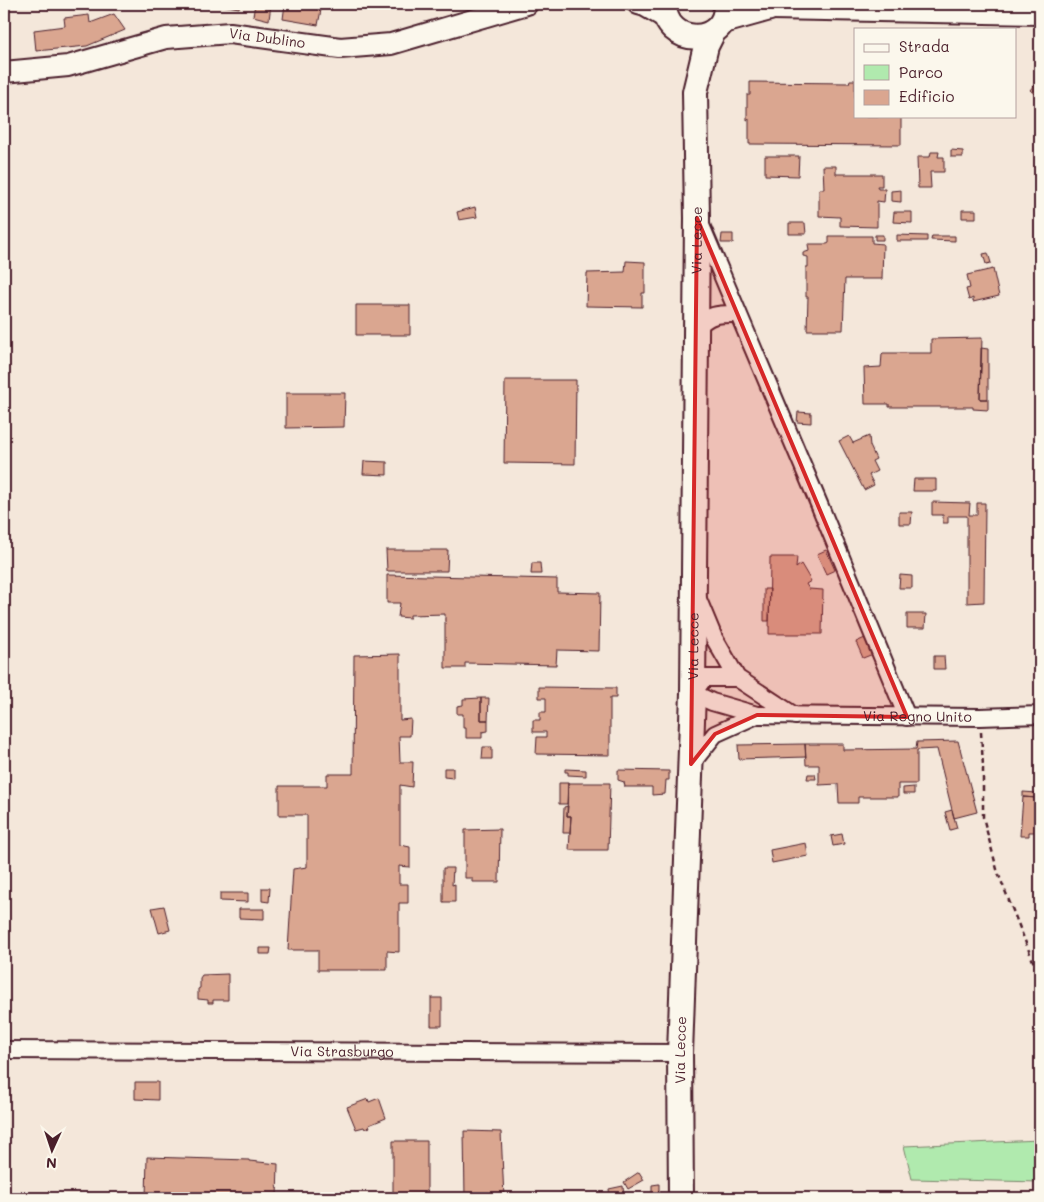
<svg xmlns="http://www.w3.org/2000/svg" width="1044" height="1202" font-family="Mali,sans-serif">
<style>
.green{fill:#b0eaae;stroke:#7d846c}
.building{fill:#daa690;stroke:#4a1f2b}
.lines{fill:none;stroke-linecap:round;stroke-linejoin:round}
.minor-casing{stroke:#4a1f2b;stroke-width:20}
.tertiary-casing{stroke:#4a1f2b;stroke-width:24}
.secondary-casing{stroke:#4a1f2b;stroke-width:28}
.path{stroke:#4a1f2b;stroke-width:2.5;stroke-dasharray:5 4;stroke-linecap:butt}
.minor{stroke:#fbf7ec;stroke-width:16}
.tertiary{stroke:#fbf7ec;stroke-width:20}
.secondary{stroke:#fbf7ec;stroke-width:24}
.marked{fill:#d62828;fill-opacity:0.2;stroke:#d62828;stroke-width:4;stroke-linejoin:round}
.labels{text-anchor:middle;stroke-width:4;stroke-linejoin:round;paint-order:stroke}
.street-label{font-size:14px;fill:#4a1f2b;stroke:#fbf7ec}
</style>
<rect width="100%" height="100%" fill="#f4e7da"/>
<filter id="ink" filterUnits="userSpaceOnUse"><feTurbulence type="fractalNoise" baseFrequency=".02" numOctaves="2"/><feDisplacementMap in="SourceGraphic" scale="10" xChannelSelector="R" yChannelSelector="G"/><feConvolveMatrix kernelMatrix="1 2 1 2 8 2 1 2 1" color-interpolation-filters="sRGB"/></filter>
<g filter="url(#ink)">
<path class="green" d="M1040,1140V1182L912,1179L904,1146Z"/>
<path class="building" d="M216,4H240L239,8Z
M255,4H271L269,20L253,16Z
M285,4L321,10L318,25L283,19Z
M114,14L125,30L87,46L36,51L34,30L65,26L64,18L89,15L90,23Z
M850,80H855V116H901V145L749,144V119L747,120V95H750V82L849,83Z
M1034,85L1040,91V101H1037V98L1038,97L1030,90Z
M951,150L963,151V157H951Z
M931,152H939L938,157H944V172H930L931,188H918L917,157H930Z
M765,156H799L798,176L765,175Z
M823,166H836V174H882V186H877L878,189H885L884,202L877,201V227L840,226V217L819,216V189H824Z
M901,190V202L891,201V191Z
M475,207L477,217L459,220L457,212Z
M962,210H976V218H962Z
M894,212H912V223L893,222Z
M789,223H805L806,234H789Z
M722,234H733V243H721Z
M875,235H883V240H875Z
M897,235L927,236V241H897Z
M829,236H872V243L883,244L882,279H845L843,330H807L808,297H806V267H808V257L803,256V253L809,251L808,244H827L829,243Z
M932,236H955V241L931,240Z
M988,253L991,263L986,264L983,254Z
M626,261L645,262V293H642V307L586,306L587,273L625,272Z
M993,269L999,296L973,302V298L969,300L966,289L970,288L967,275Z
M356,305H410V335H356Z
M982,338L980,399H988V410L973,409V407H889V404H865L864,368L881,367L882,354L883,353H931V339Z
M981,348L988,349V399H980Z
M505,380H576L575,464L504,463Z
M286,393H345L344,427L286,428Z
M798,412L811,413V423L797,422Z
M849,436L853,443L869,436L870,446L876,459L872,461L877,471L869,475L874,485L864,490L839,441Z
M364,461L387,462V475L363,474Z
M914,479H936V491H913Z
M932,502L970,503L969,515H977V503H985L984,602L967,603V516H948V523H943V515H932Z
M899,512H912L911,524H899Z
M386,550H448L447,571H387Z
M826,550L835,570L826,574L817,554Z
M770,557H797L796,568L801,564L811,581L806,584L809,589L823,590L822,634H769Z
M532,563H540L541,574H531Z
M387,575L557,579V592L600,593L599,651L557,650L556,665L465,663V668H445V614L410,615V618L398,617L400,603H387Z
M900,575L912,576V588H899Z
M764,589H770L769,621H764Z
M907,614H926L925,628H907Z
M865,638L873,654L863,658L856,642Z
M400,654V720L411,719L410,736H399L400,762H413L412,787L400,785V845L410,847V867L399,866V884H408V903H399V952L387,951V970H318V950H288L293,869L307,867V815H279V786H327V774H353L354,655Z
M934,656H944L945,669H934Z
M539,687L616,688V698H610V755L536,754L537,737H546V732H533V720H540V712H546V698H539Z
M481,698V720H488V731L482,732V738H466V728H463V714H457V706L463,705V699Z
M481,698H489L488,720H481Z
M958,741L977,812L954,818L937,749L917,750V784H898V797H858V803H839L838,784L819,785V765H806L805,744H843V750L916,749L917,742Z
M805,744L806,757L739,759L738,745Z
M483,747H492V759H482Z
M444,768H453V778L444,777Z
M565,769L586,770V776L568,775V772H565Z
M618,770L669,771V780H666L665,794L652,795V787H625L624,782L618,780Z
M808,774H815L816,779H807Z
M559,783H568L567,804H559Z
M568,783H610L608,850H569L571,816H567Z
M914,787V794H903V788Z
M1023,792L1037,793V798L1023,797Z
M1023,797L1037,798L1035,832H1029V836H1020Z
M568,806L567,816H571L570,833H563L564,807Z
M952,810L957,828L950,830L945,812Z
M500,829L499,882H472V878H465V830Z
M842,834L844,844L833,846L831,836Z
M806,843L808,856L772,863L770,850Z
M443,868H453L452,885L455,884V902H443Z
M262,888H270L269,902L262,901Z
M220,893H248V902L220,901Z
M164,906L170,930L159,933L152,908Z
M239,909H264V919L239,918Z
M260,948H271L270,954H260Z
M228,974V1000H213V1003H208V1000L198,999V989L200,988V978L202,975Z
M431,998H442V1026H431Z
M135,1082H158V1100L135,1099Z
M379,1098L386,1118L369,1125L370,1127L365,1129L364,1127L356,1129L347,1107L368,1099L369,1102Z
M464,1131L501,1132L504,1198H465Z
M393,1141H427V1198H393Z
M147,1157L249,1160V1161L278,1164L277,1198H146Z
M639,1172L644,1180L628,1189L624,1182Z
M659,1184V1198H652V1185Z
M623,1186L624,1198H610L609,1189Z"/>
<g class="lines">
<defs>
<g id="minor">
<path d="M700,223L819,504L907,717"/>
<path d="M696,328C711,313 718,314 738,314"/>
<path d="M697,597L714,638L737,678L795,716"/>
<path d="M737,678H704L693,693L712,702L757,715"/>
<path id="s1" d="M691,764L715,734L757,715L980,717L1040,715"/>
<path id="s2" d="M4,1050L680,1053"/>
</g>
<g id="tertiary">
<path d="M638,4L645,6L666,18"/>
<path d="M749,4L772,9L1040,14"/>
<path d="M720,24L770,10"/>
<path id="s3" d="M4,72L68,66L166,38L230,33L340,48L391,44L527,4"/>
</g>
<g id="secondary">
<path d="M664,4C664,48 728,47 726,4"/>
<path id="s4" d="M681,1198L680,1053L693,693L697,218L695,92L706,46L713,32"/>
</g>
</defs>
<use href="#minor" class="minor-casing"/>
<use href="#tertiary" class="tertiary-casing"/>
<use href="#secondary" class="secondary-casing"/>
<path class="path" d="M981,732L983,766V817L998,873L1035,966L1040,974"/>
<use href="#minor" class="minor"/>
<use href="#tertiary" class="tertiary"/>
<use href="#secondary" class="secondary"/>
</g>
</g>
<path class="marked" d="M697,218L907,717L757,715L715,734L691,764Z"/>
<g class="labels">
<g class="street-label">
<text dy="5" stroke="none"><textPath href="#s3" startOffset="268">Via Dublino</textPath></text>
<text dy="5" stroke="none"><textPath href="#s4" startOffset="958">Via Lecce</textPath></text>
<text dy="5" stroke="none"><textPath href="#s4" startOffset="552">Via Lecce</textPath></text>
<text dy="5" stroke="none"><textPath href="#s1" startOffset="245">Via Regno Unito</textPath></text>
<text dy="5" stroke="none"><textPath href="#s4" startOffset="148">Via Lecce</textPath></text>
<text dy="5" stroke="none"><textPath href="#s2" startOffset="338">Via Strasburgo</textPath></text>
</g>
</g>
<rect width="1044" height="1202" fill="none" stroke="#fbf7ec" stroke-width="20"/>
<rect x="10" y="10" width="1024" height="1182" fill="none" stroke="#4a1f2b" stroke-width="2" filter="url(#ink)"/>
<rect x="854" y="28" width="162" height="90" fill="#fbf7ec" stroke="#b4a19f"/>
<rect x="864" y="44" width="25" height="8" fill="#fbf7ec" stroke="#b4a19f"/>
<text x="899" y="52" font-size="15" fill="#4a1f2b">Strada</text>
<rect x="864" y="65" width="25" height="15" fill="#b0eaae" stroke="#b4a19f"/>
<text x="899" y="78" font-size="15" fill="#4a1f2b">Parco</text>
<rect x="864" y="90" width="25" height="15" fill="#daa690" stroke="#b4a19f"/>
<text x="899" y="102" font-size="15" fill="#4a1f2b">Edificio</text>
<g transform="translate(52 1150) rotate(183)" stroke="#fbf7ec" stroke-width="4" paint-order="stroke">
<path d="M0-4L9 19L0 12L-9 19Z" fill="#4a1f2b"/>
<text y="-8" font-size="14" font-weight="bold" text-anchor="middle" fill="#4a1f2b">N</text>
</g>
</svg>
